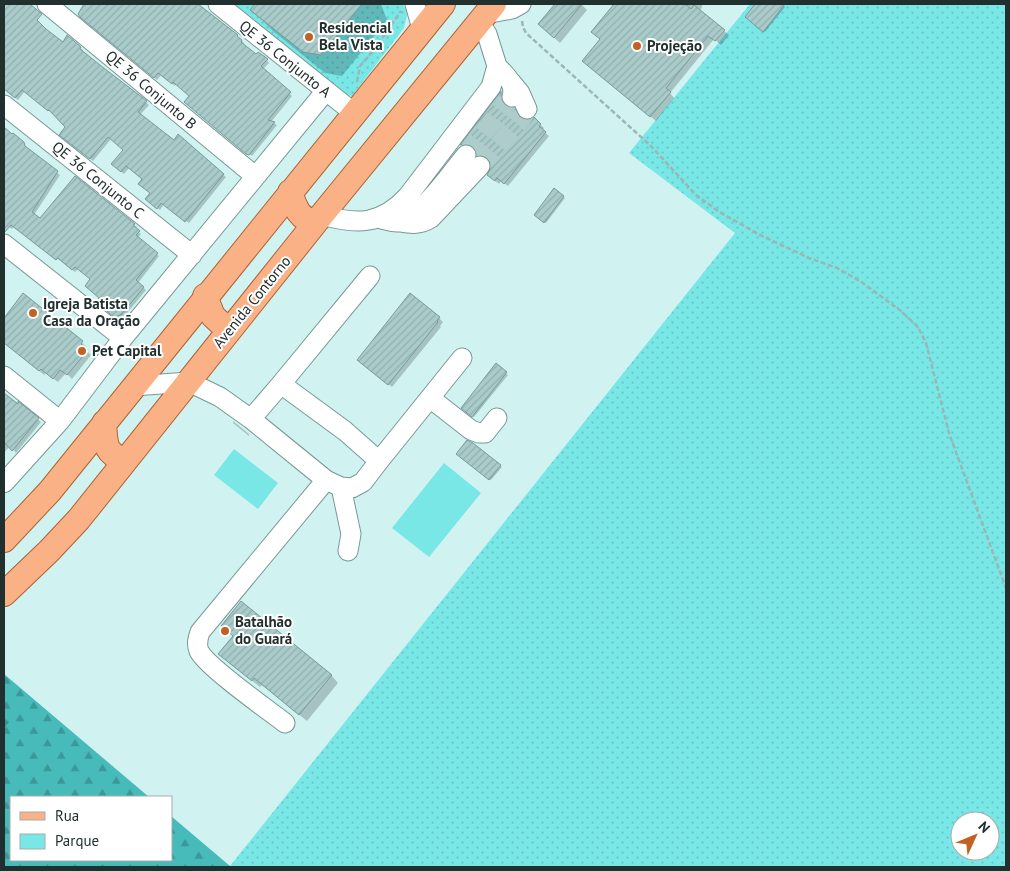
<svg xmlns="http://www.w3.org/2000/svg" width="1010" height="871" font-family="'PT Sans',sans-serif">
<style>
.grass{fill:url(#grass-dots);fill-rule:evenodd}
.forest{fill:url(#forest-firs)}
.park{fill:#78e7e6}
.shadow{fill:#0003}
.building{fill:url(#building-hatch);stroke:#799a99}
.lines{fill:none;stroke-linecap:round;stroke-linejoin:round}
.minor-tunnel{stroke:#adcccb;stroke-width:19;stroke-dasharray:19 9;stroke-linecap:butt}
.minor-casing{stroke:#779897;stroke-width:21}
.major-casing{stroke:#ac6232;stroke-width:26}
.path{stroke:#9ab6b5;stroke-width:2.5;stroke-dasharray:5 2.5;stroke-linecap:butt}
.minor{stroke:#fff;stroke-width:19}
.major{stroke:#fab185;stroke-width:24}
.poi-dot{fill:#c36125;stroke:#fff;stroke-width:2}
.labels{text-anchor:middle;stroke-width:4;stroke-linejoin:round;paint-order:stroke}
.poi-label{font-size:15px;font-weight:bold;fill:#222f2f;stroke:#fff;text-anchor:start}
.street-label{font-size:15px;fill:#222f2f;stroke:#fff}
</style>
<defs>
<pattern id="grass-dots" width="8" height="8" patternUnits="userSpaceOnUse" patternTransform="scale(1.25)"><rect width="8" height="8" fill="#78e7e6"/><path d="M2 2h.1M6 6h.1" fill="none" stroke="#68c6c6" stroke-width="1.8" stroke-linecap="round"/></pattern>
<pattern id="forest-firs" width="22" height="20" patternUnits="userSpaceOnUse" patternTransform="scale(1.25)"><rect width="22" height="20" fill="#47bbba"/><path d="M5 1l3.5 6h-7zM16 11l3.5 6h-7z" fill="#3b9898"/></pattern>
<pattern id="building-hatch" width="6" height="6" patternUnits="userSpaceOnUse" patternTransform="scale(1.25)"><rect width="6" height="6" fill="#a9cbca"/><path d="M-1 1l2-2M0 6l6-6M5 7l2-2" fill="none" stroke="#91afae"/></pattern>
</defs>
<rect width="100%" height="100%" fill="#d0f3f2"/>
<path class="grass" d="M229,4H402L408,11L404,28L352,96L337,93Z
M750,4H1006V867L230,866L735,233L629,153ZM960,821H990V851H960Z"/>
<path class="forest" d="M4,674L149,797H11V860H171V816L230,866L234,867H4Z"/>
<path class="park" d="M234,449L278,483L258,509L214,475Z
M444,463L481,493L429,557L392,528Z"/>
<path class="shadow" d="M85,4H197L237,36L244,43L243,45L256,56L258,53L267,60L269,63L263,69L292,96L271,122L277,125L252,156L188,105L191,96L176,84L175,86L161,75L157,80L82,16L80,14Z
M256,4H381L387,20L342,76L325,73L273,31L252,10Z
M556,4H581L587,10L560,43L539,24Z
M616,4H703L700,11L729,35L721,45L714,39L670,93L674,98L656,121L589,66L602,40L593,32Z
M753,4H782L785,7L765,32L747,17L755,5Z
M32,18L63,44L80,48L83,50L82,52L149,105L140,115L174,142L226,177L189,223L164,204L160,210L149,202L151,193L143,179L129,168L124,174L115,167L125,150L111,139L93,161L63,137L67,127L52,112V113L25,91L18,100L4,88V52Z
M502,93L504,96V105L506,107L514,109L522,120L526,122L534,119L544,128L542,130L549,136L508,186L501,181L499,184L492,178L490,160L482,158L478,155L476,149L472,147L465,148L462,145Z
M4,129L23,143L27,149L60,175L34,215L40,220L76,178L134,225L137,227L135,229L141,234L138,238L159,256L138,283L146,290L123,318L119,319L100,304L101,298L92,279L78,269L75,272L14,226L12,229L4,223Z
M554,190L565,198L546,223L535,215Z
M24,295L87,347L85,349L91,355L72,379L66,373L58,382L46,373L44,375L4,341V319Z
M439,318L443,322L440,326L441,327L392,387L362,363Z
M496,365L508,375L474,417L462,408Z
M4,393L41,422L16,453L10,446L4,453Z
M233,421L249,434V436L233,423Z
M472,444L502,467L491,480L458,454Z
M222,626L331,675L338,683L307,721L262,685L260,687L227,661L234,636Z
M4,718L9,722L4,728Z"/>
<path class="building" d="M4,4H30L42,14L37,20L46,29L63,42L67,35L81,47L80,49L105,69L147,101L138,112L174,140L178,134L224,174L185,222L161,203L157,209L145,199L150,193L138,184L142,179L126,166L121,172L111,164L123,150L108,137L90,159L59,135L65,127L49,110L48,111L22,90L15,98L4,89Z
M84,4H198L238,35L237,36L242,40L241,42L256,54L258,52L268,59L261,66L291,92L268,120L275,122L249,155L246,154L184,102L189,96L173,82L172,84L158,73L154,78L80,17L78,14Z
M255,4H362L321,55L303,52L250,10Z
M555,4H582L554,38L538,24Z
M614,4H685L691,9L694,5L725,30L715,41L708,36L666,88L671,92L650,117L582,61L600,39L591,32Z
M755,4H785L763,32L745,17Z
M501,91V100L505,105L510,108H514L521,118L526,120L534,117L541,124L539,126L546,132L504,184L497,178L495,181L487,175L491,168V162L487,158L482,155H477L476,150L473,146L467,144L460,145Z
M4,127L12,134L13,133L24,142L25,146L58,171L32,212L40,218L75,176L135,224L133,225L140,231L136,235L158,253L136,280L144,287L121,315L114,317L96,302L99,298L85,286L90,279L75,267L72,270L58,258L56,260L11,225L4,233Z
M554,188L564,196L544,223L534,215Z
M23,293L83,341L81,344L88,350L67,375L60,370L53,379L41,369L39,371L4,343V318Z
M410,293L440,317L437,321L438,322L388,385L357,360Z
M496,363L507,372L472,417L461,408Z
M4,393L18,404V401L39,418L12,451L4,442Z
M467,440L473,443L501,465L489,480L456,454Z
M241,601L332,675L299,715L254,678L252,681L218,654L233,636L221,626Z"/>
<g class="lines">
<path class="minor-tunnel" d="M466,155L512,97
M480,166L522,118L527,109"/>
<defs>
<path id="minor" d="M47,4L255,176
M218,4L354,113
M415,4L422,29
M485,14L512,9L521,4
M497,66C505,75 516,83 512,97
M511,82L520,93L527,109
M4,105L192,255
M322,215C357,225 381,225 407,197L491,87L497,66L487,34L479,22
M381,219C386,220 392,222 397,222C421,218 451,173 466,155
M400,222C412,224 420,225 431,218L480,166
M4,244L123,338
M4,376L60,421
M133,386L189,382L220,397L251,419L281,384L370,276
M430,398L471,430L479,433H485L497,418
M251,419L326,480L341,487L352,488L363,482L379,461L345,431L281,384
M379,461L462,358
M4,483L60,421L123,338L325,92
M341,487L351,534L348,551
M285,723C268,710 206,666 199,651C196,644 198,638 200,632L326,480"/>
<path id="major" d="M290,192C295,207 299,220 316,222
M205,296L213,316L229,331
M104,423C106,443 103,452 125,461
M4,540L50,491L443,4
M4,594L49,551L79,519L316,222L494,4"/>
</defs>
<use href="#minor" class="minor-casing"/>
<use href="#major" class="major-casing"/>
<path class="path" d="M522,21L523,27L526,33L651,146L696,195L721,213L760,235L809,258L837,268L860,281L901,311L918,327L926,343L949,433L1006,588
M357,82L360,66L374,50L401,11"/>
<use href="#minor" class="minor"/>
<use href="#major" class="major"/>
</g>
<g class="poi-dot">
<circle cx="309" cy="37" r="5"/>
<circle cx="637" cy="46" r="5"/>
<circle cx="33" cy="313" r="5"/>
<circle cx="82" cy="351" r="5"/>
<circle cx="225" cy="631" r="5"/>
</g>
<g class="labels">
<g class="poi-label">
<text x="319" y="33">Residencial<tspan x="319" dy="17">Bela Vista</tspan></text>
<text x="647" y="51">Projeção</text>
<text x="43" y="309">Igreja Batista<tspan x="43" dy="17">Casa da Oração</tspan></text>
<text x="92" y="356">Pet Capital</text>
<text x="235" y="627">Batalhão<tspan x="235" dy="17">do Guará</tspan></text>
</g>
<g class="street-label">
<text transform="translate(285 59) rotate(39)" y="5">QE 36 Conjunto A</text>
<text transform="translate(151 90) rotate(40)" y="5">QE 36 Conjunto B</text>
<text transform="translate(98 180) rotate(39)" y="5">QE 36 Conjunto C</text>
<text transform="translate(252 302) rotate(-51)" y="5">Avenida Contorno</text>
</g>
</g>
<rect width="1010" height="871" fill="none" stroke="#222f2f" stroke-width="10"/>
<rect x="10" y="796" width="162" height="65" fill="#ffffff" stroke="#a7acac"/>
<rect x="20" y="812" width="25" height="8" fill="#fab185" stroke="#a7acac"/>
<text x="55" y="821" font-size="15" fill="#222f2f">Rua</text>
<rect x="20" y="834" width="25" height="15" fill="#78e7e6" stroke="#a7acac"/>
<text x="55" y="846" font-size="15" fill="#222f2f">Parque</text>
<g transform="translate(975 836) rotate(46)"><circle r="24" fill="#ffffff" stroke="#a7acac"/>
<path d="M0-4L9 19L0 12L-9 19Z" fill="#c36125"/>
<text y="-8" font-size="14" font-weight="bold" text-anchor="middle" fill="#222f2f">N</text>
</g>
</svg>
